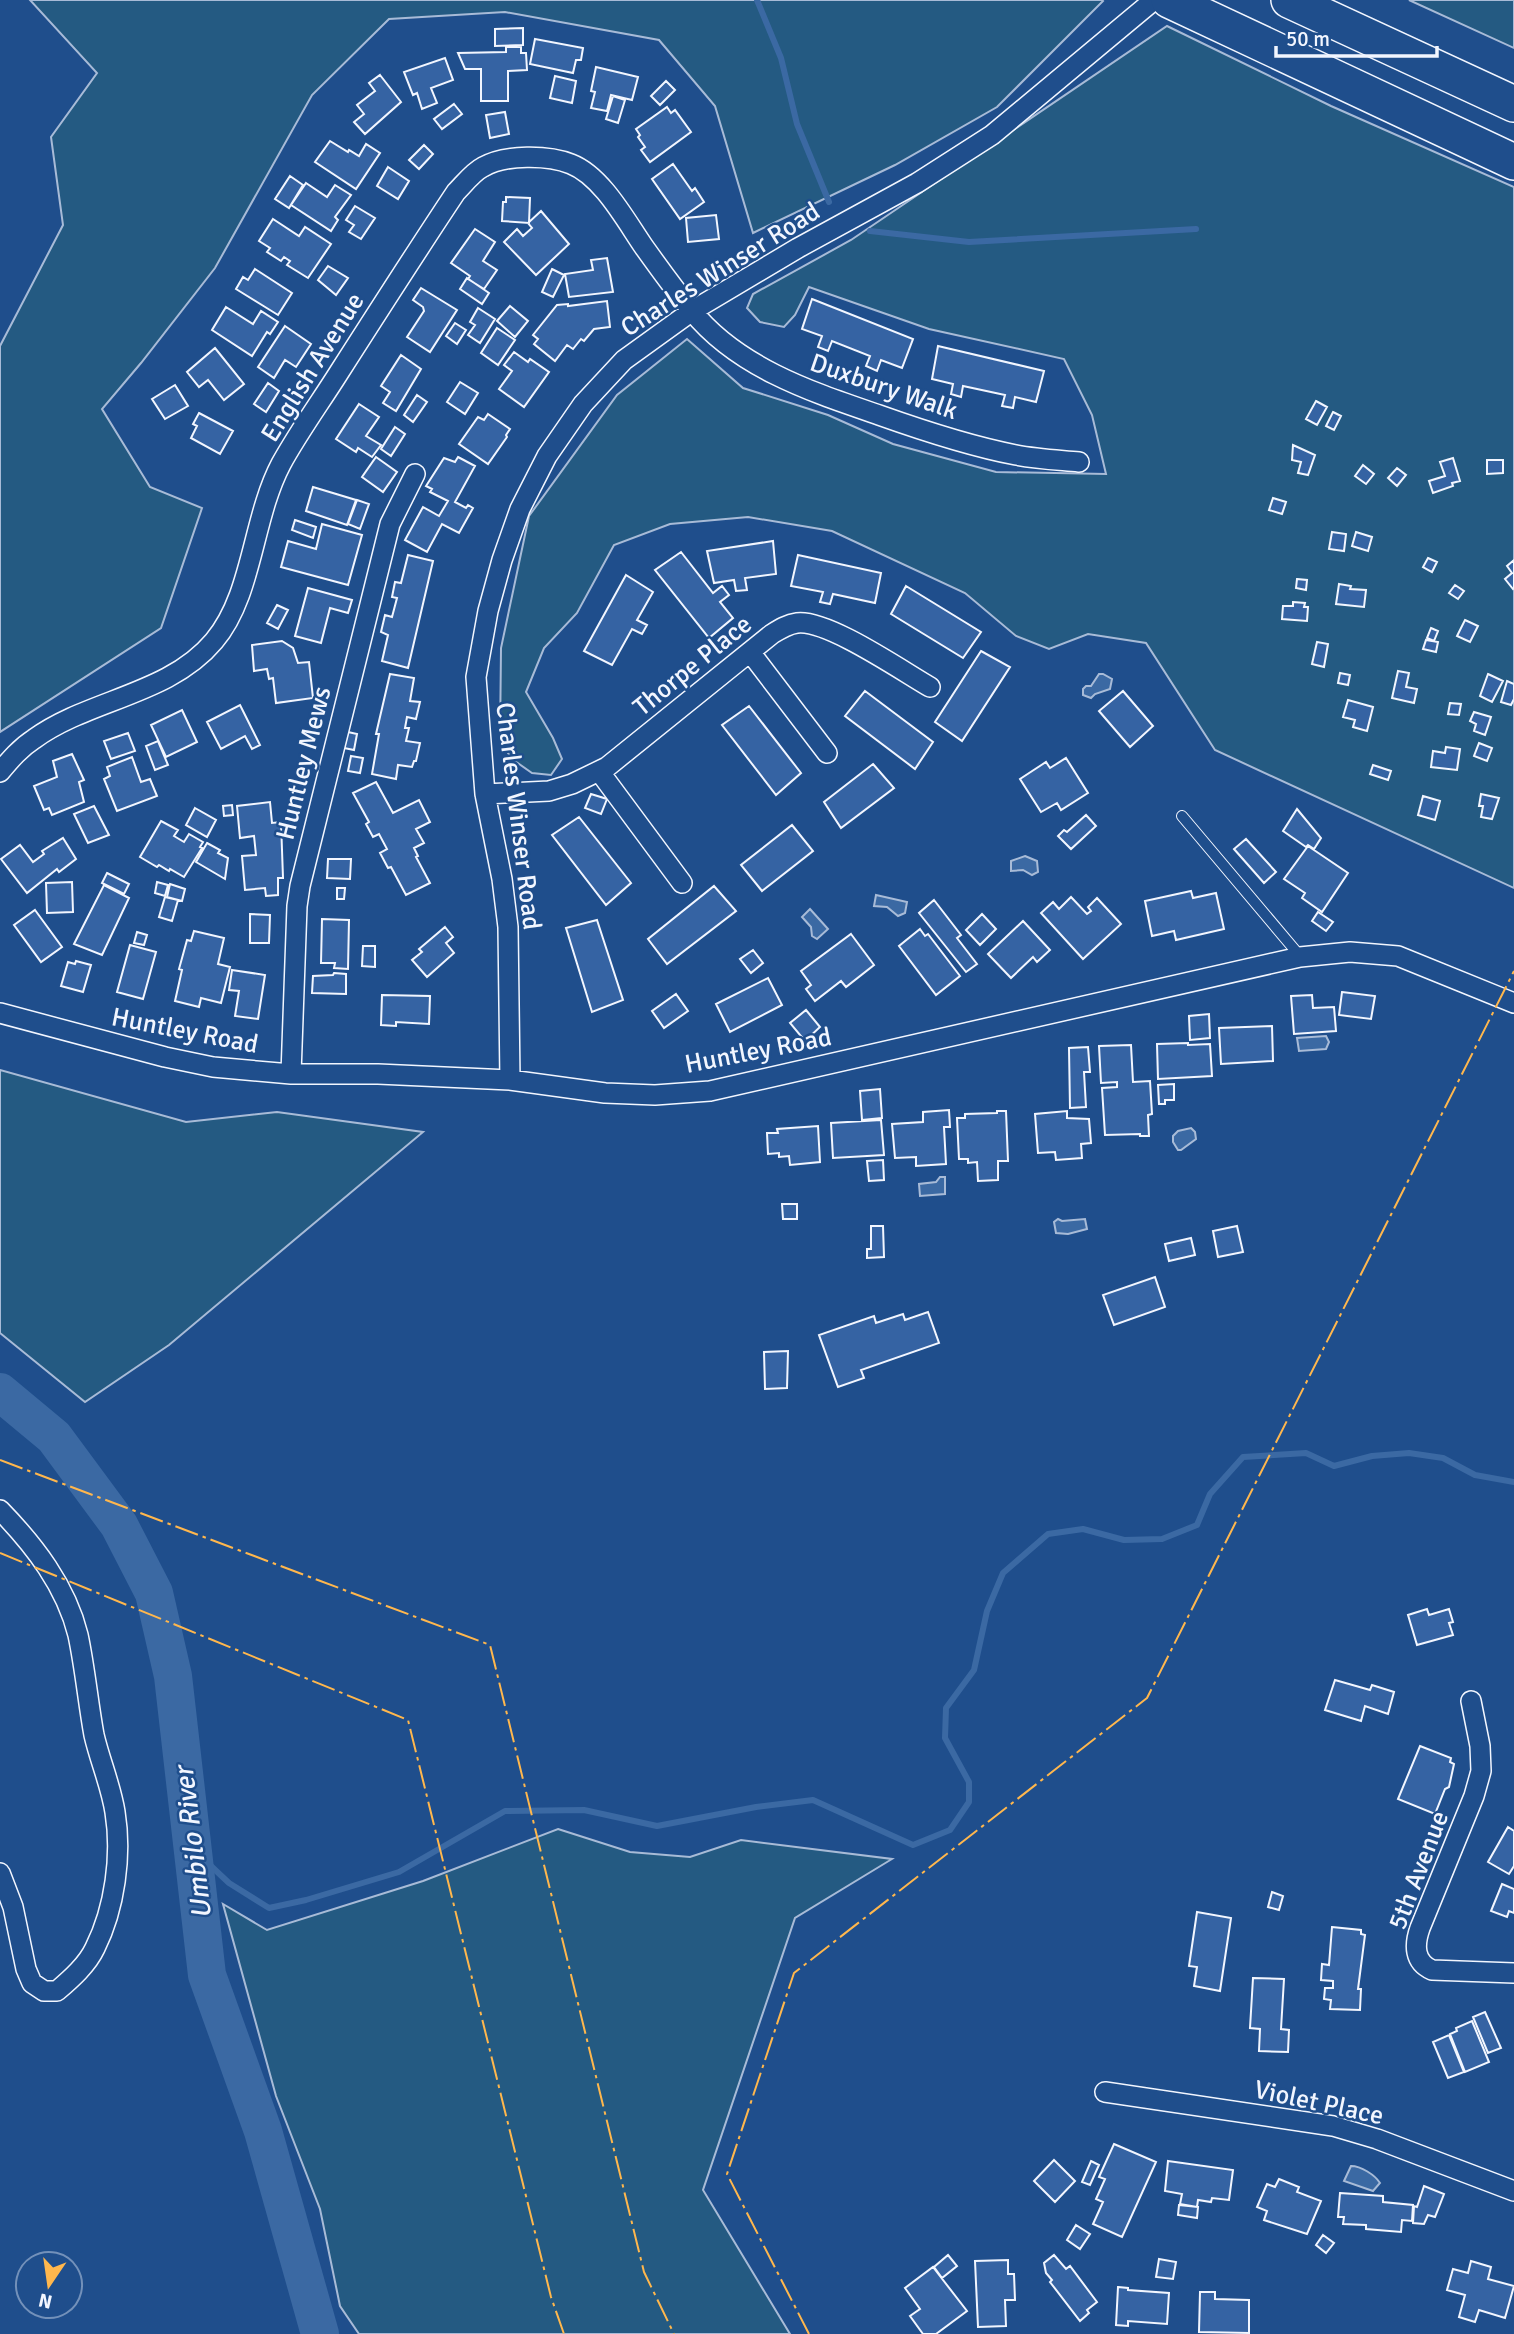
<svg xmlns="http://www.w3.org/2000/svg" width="1514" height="2334" font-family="Signika,sans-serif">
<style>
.green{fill:#245a82;stroke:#a8bbd7;stroke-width:2}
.water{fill:#3b69a3;stroke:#a8bbd7;stroke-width:2}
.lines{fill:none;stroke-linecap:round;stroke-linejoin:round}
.stream{stroke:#3b69a3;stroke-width:6}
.river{stroke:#3b69a3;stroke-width:38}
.building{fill:#3563a3;stroke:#f2f6ff;stroke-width:2}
.service-casing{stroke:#f2f6ff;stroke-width:12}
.minor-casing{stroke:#f2f6ff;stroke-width:22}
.motorway-casing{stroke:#f2f6ff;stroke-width:38}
.service{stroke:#1f4e8c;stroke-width:10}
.minor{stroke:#1f4e8c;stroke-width:19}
.motorway{stroke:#1f4e8c;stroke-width:35}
.power{stroke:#ffb74d;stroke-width:2;stroke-dasharray:24 5 3.5 5;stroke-linecap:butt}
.labels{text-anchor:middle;stroke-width:5;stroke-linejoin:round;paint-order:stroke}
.street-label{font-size:26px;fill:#f2f6ff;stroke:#1f4e8c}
.water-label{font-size:28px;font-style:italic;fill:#f2f6ff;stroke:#1f4e8c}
</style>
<rect width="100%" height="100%" fill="#1f4e8c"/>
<path class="green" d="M30,0H1102L1103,1L997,107L895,165L753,233L715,106L659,40L505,12L389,19L312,95L215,268L141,363L102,409L150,487L202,508L161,628L0,732V346L63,225L51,137L97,73Z
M1409,0H1514V48Z
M1167,26L1331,106L1514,187V888L1215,750L1146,643L1088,634L1049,649L1016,636L965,593L832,531L748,517L670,524L614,545L577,613L544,648L526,692L553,738L562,759L551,775L532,773L512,759L500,741L501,648L529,516L617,395L687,339L743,388L828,415L893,444L996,472L1106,474L1092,415L1064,359L929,329L809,287L795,315L784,327L760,322L747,308L753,294L851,240Z
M0,1070L186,1122L277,1112L423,1132L169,1345L85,1402L0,1333Z
M558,1829L630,1852L690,1857L741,1840L892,1859L795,1918L703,2190L790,2334H359L340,2306L320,2209L276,2096L223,1904L267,1930L423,1881Z"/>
<path class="water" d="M1099,674H1103L1112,679L1110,689L1095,694L1091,698L1083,695V689L1086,686H1091Z
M1025,856L1037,861L1038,872L1032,875L1023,870L1011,871V861Z
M876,895L907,902L905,913L898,916L887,907L874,906Z
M810,909L828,929L817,939L812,936L811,927L802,917Z
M1326,1036L1329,1042L1326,1049L1299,1051L1297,1038Z
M1191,1128L1195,1132L1196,1139L1181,1150H1178L1173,1142V1136L1178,1131Z
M940,1177H945V1194L920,1196L919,1184L936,1182Z
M1058,1219L1062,1221L1085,1219L1087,1229L1068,1234L1056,1233L1054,1222Z
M1351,2166C1361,2166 1375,2175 1380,2183L1373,2191L1344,2181Z"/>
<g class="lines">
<path class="stream" d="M757,0L781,58L797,124L829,202
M870,231L969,242L1196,229
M194,1850L229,1883L269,1908L306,1900L399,1872L505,1811L584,1810L657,1826L756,1807L813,1800L913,1845L950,1830L969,1802V1782L945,1738L946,1708L974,1670L987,1611L1003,1573L1048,1534L1083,1529L1124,1540L1162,1539L1197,1525L1210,1494L1243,1457L1306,1453L1334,1466L1372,1456L1409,1453L1443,1458L1475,1475L1514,1482"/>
<path class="river" d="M0,1392L54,1437L119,1525L154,1593L173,1676L207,1975L263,2131L320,2334"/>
</g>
<path class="building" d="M523,28V45L495,46V29Z
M535,39L583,48L581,60H576L573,73L530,64Z
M506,47H521V53H526L527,70L508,71V101H481V69H465L458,53L506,52Z
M445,58L453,80L431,88L437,103L422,109L417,93L413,95L404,72Z
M596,67L638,77L632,100L611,95L607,111L591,108L595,92L591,91Z
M380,75L401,102L365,134L354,122L364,114L357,105L375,91L369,83Z
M555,76L576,81L572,103L550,98Z
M666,81L675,90L660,105L651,96Z
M613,96L625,100L618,123L606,119Z
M454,104L462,114L442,129L434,119Z
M667,107L671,113L675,110L691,132L650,162L641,150L645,147L638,137L640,135L636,129Z
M505,112L509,134L490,138L486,115Z
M330,141L348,152L349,150L359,156L366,144L380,153L356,189L315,162Z
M424,145L433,154L419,169L409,160Z
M673,164L692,191L695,188L704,202L680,219L652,179Z
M388,167L409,181L398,199L377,186Z
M290,176L303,185L289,208L275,199Z
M306,183L327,197L335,185L351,195L335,217L338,220L331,231L291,205Z
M506,197L530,198L529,223L502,221L503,202H506Z
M355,206L375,218L361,239L349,232L354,225L346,220Z
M541,211L569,244L536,275L504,242L517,229L523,236L532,228L528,223Z
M716,215L719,239L688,242L686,218Z
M273,219L299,236L305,227L331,244L308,278L287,265L290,261L284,257L281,261L267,252L270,248L259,241Z
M475,229L495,242L483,261L497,270L484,289L468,279L470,276L451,263Z
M607,258L613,292L569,297L565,274L593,270L591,260Z
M328,266L348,278L336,295L318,280Z
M255,269L292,293L278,315L236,289L243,277L248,280Z
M552,269L564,275L553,297L542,292Z
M467,278L489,293L482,304L460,289Z
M421,288L457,310L430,352L407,337L424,311L423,307L413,300Z
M812,299L913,339L902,368L881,360L877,371L866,366L870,356L832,341L828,351L818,347L822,336L802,329Z
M607,301L610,327L594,329L584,341L581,339L573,349L567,345L555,361L534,344L538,339L533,335L557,305L568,304V306Z
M510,306L528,321L515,337L497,321Z
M226,307L253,324L261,311L278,322L270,334L267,332L252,356L212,330Z
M478,308L495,319L480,343L468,335L475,325L470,322Z
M455,323L466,330L457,344L446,336Z
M285,326L311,344L296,367L285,360L274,378L258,367Z
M497,328L515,340L498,365L481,353Z
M938,346L1044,371L1036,402L1015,397L1013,408L1002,406L1005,395L963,386L961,397L951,394L953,384L932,379Z
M215,348L244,384L224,400L208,380L199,387L187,372Z
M514,352L528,362L530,359L549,372L524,407L499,389L512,371L504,365Z
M401,355L421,369L396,411L383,403L390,392L381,386Z
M460,382L478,393L465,414L447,402Z
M268,383L279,391L266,412L254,404Z
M175,385L188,406L165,419L152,399Z
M417,395L427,402L413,422L404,415Z
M1316,401L1327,407L1317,425L1306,419Z
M359,404L379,417L366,436L381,445L372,457L358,448L356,452L336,439Z
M1333,412L1341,416L1334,430L1326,426Z
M199,413L233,431L220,454L191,438L197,426L193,424Z
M488,414L510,429L506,435L507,437L488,464L459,444L478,417L484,420Z
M395,427L405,434L391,456L381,449Z
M1293,445L1315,455L1308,475L1298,473L1301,462L1292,460Z
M376,457L397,472L383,492L362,477Z
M458,457L475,466L455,502L466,508L468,505L473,508L459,533L442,524L427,552L405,540L423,507L439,516L448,501L430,492L432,489L426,486L444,458L455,462Z
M1453,458L1460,481L1452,483L1453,486L1433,493L1429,481L1445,476L1440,462Z
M1487,460H1503V473L1487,474Z
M1363,465L1374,474L1366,484L1355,476Z
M1397,468L1406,475L1397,486L1388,478Z
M313,487L356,500L347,525L306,511Z
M1273,498L1286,502L1282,514L1269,510Z
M357,500L369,504L360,529L348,524Z
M295,520L316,527L313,538L292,530Z
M322,524L362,535L348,585L281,567L288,541L316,549Z
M1332,532L1346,534L1344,551L1329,549Z
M1356,532L1372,537L1368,551L1352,546Z
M773,541L776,574L745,578L747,590L736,591L734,580L714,583L707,551Z
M681,552L713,593L722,586L729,595L720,602L733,618L709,638L655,570Z
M408,555L433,561L408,668L382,661L388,635L381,632L385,615L392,617L397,598L392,597L395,582L401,583Z
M798,555L881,573L875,603L833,594L830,604L820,602L823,592L791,586Z
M1428,558L1437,562L1432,572L1423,567Z
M1514,560V588L1513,589L1505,579L1512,573L1507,566Z
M626,575L653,592L637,620L647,625L642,634L632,629L612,665L584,651Z
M1297,579L1307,580L1306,590L1296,588Z
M1339,584L1351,586L1350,589L1366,590L1364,607L1336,604Z
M1455,585L1464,591L1458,599L1449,593Z
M906,586L981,632L963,658L891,614Z
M308,588L352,600L348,613L330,608L321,643L295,636Z
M1293,602L1305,603L1304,607H1308L1307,621L1282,619L1283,606H1293Z
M277,605L288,610L278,629L267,623Z
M1465,620L1478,626L1470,642L1457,636Z
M1431,628L1438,631L1434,641L1427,638Z
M1426,640L1438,642L1436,652L1423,649Z
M282,641L293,648L298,663L309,662L313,698L276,703L273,678L269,679L267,669L254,671L252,645Z
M1317,642L1328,644L1324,667L1312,664Z
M981,651L1010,667L962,741L935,722Z
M1398,671L1409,673L1406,687L1417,689L1414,703L1392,698Z
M1340,673L1350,675L1348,685L1338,683Z
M390,674L414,678L410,701L420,702L416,719L407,717L405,728H409L406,741L420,743L416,761H414L412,767L398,765L396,779L372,774L379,734H376Z
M1488,674L1503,681L1492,702L1480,696Z
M1507,681L1514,684V699L1511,705L1501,702Z
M865,691L933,742L915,769L845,716Z
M1123,691L1153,726L1130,747L1099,711Z
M1348,700L1373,707L1367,731L1353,727L1355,720L1343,717Z
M1450,703L1461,704L1459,715L1448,714Z
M240,705L260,745L252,749L245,736L221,749L207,722Z
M749,706L801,773L776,795L722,725Z
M182,710L197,742L166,757L151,725Z
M1474,712L1491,717L1485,735L1474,731L1476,724L1470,721Z
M348,732L357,734L354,750L344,748Z
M128,733L135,751L111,759L104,741Z
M158,741L168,765L155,770L146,746Z
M1479,743L1492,748L1487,761L1474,756Z
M1446,747L1460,749L1457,770L1431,767L1433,751L1445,753Z
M72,754L84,780L79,782L84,802L52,815L49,808L44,810L34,786L57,777L53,761Z
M351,756L363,758L360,773L348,771Z
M132,757L141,782L150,779L157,796L117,811L104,779L110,776L107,767Z
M1066,758L1088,793L1061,810L1057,803L1041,812L1020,779L1046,762L1050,768Z
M873,764L894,788L841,828L824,802Z
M1373,765L1391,771L1388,780L1370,774Z
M376,782L393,813L419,800L430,822L416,829L424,843L414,848L418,856L416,857L430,883L406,895L391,867L388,868L380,853L387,849L379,834L373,837L366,824L369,822L353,793Z
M591,794L607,799L601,814L585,808Z
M1481,794L1499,798L1492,819L1481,817L1483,806H1479Z
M1423,796L1440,801L1435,820L1418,815Z
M270,802L272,823L281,822L283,878H278V895L266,896L265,888L245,890L242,856L256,855L254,836L240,838L237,806Z
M232,805L233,815L224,816L223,806Z
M94,806L109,835L88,843L74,814Z
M195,808L216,820L207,837L186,825Z
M1297,809L1321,838L1314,849L1308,845L1306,847L1283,831Z
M1086,815L1096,826L1071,849L1058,836L1064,830L1067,832Z
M579,817L631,883L606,905L552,835Z
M161,821L178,830L174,836L184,842L189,834L203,842L200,847L202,848L184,877L170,869L169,871L159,865L157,867L140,857Z
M792,825L813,851L762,891L741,865Z
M63,838L76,859L59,872L57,869L27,893L1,859L20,845L33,862L44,854L42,851Z
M1246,839L1276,872L1264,883L1234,849Z
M207,843L220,850L218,853L228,858L225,879L196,862Z
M1308,846L1348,873L1322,912L1302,898L1305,893L1284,879Z
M328,859H351L350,879L327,878Z
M107,873L129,884L124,894L102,883Z
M72,882L73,912L47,913L46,883Z
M157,882L168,885L165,896L155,893Z
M170,884L185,889L182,901L167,897Z
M104,885L129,898L102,955L74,944Z
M714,886L736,911L667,964L648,939Z
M337,888H345L344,899H337Z
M1191,891L1193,898L1216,893L1224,929L1176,940L1174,931L1152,936L1145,901Z
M165,897L178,900L172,921L159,917Z
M1071,897L1087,914L1091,911L1088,907L1097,898L1121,924L1083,959L1041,913L1053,902L1059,909Z
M934,900L961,935L957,938L977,964L966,972L919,913Z
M35,910L62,947L41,962L14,925Z
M1318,912L1333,922L1326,931L1312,921Z
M250,914L270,915L269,943H250Z
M982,914L996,929L980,945L966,930Z
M322,919L349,920L348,969L334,968L335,963H321Z
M597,920L623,1000L592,1012L566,928Z
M1023,921L1050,950L1037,962L1033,957L1011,978L988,954Z
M445,927L453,937L446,943L454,953L427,977L412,960L422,952L419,949Z
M920,929L925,936L928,934L960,976L936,995L899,946Z
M194,931L224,938L218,964L230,967L221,1003L201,998L199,1007L175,1001L182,970L179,969L187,940L191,941Z
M137,932L147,935L144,945L134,943Z
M851,934L874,965L846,987L841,981L815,1001L806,989L811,985L801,971Z
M130,945L156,952L143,999L117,992Z
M363,946H375V967L362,966Z
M753,950L763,963L751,973L740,959Z
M76,961L91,965L83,992L61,986L68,962L75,964Z
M232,970L265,975L258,1019L235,1016L239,991L229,990Z
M334,973L346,974V994L312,993L313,976L333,975Z
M768,978L782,1005L730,1032L716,1004Z
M1342,992L1375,996L1371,1019L1339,1015Z
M676,994L688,1011L664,1028L652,1011Z
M382,995L430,996L429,1024L396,1022V1026L381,1025Z
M1312,995L1313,1008L1334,1007L1336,1031L1294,1034L1291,996Z
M806,1010L820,1027L805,1041L790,1023Z
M1209,1014L1210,1038L1190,1040L1189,1016Z
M1272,1026L1273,1061L1221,1064L1219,1028Z
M1188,1043V1045L1210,1044L1212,1076L1158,1079L1157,1044Z
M1131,1045L1133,1082L1150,1081L1152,1114L1148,1115L1149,1136H1140V1134L1105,1135L1102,1088L1117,1087V1082L1101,1083L1099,1046Z
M1088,1047L1090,1072H1084L1086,1107L1070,1108L1069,1048Z
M1174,1084V1100H1165V1104H1159L1158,1085Z
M880,1089L882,1118L862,1120L860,1091Z
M949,1110L950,1127H944L946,1164L916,1166V1157L895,1158L892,1124L923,1122V1112Z
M997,1111H1006L1008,1161H998V1180L978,1181L977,1162L968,1163V1159H959L957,1118H965V1114L997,1113Z
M1067,1111V1118L1089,1119L1091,1143L1081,1144L1082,1158L1056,1160L1055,1152L1038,1153L1035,1114Z
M881,1120L884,1155L833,1158L831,1123Z
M818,1126L820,1162L790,1165L789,1156L779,1157V1153L768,1154L767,1133H778L777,1129Z
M883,1160L884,1180L869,1181L867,1161Z
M782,1204H797V1219H783Z
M871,1226H883L884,1257L867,1258V1249H871Z
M1237,1226L1243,1252L1218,1257L1213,1231Z
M1191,1238L1195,1255L1169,1261L1165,1244Z
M1155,1277L1165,1307L1114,1325L1103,1295Z
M928,1312L939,1343L861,1370L864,1378L838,1387L819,1335L874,1316L876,1323L903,1314L905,1320Z
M788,1351L787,1388L765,1389L764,1352Z
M1427,1609L1429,1615L1449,1609L1453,1622L1449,1623L1453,1635L1417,1645L1408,1615Z
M1335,1680L1370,1690L1372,1685L1394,1692L1388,1714L1365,1706L1361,1721L1325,1710Z
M1420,1746L1451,1758L1450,1762L1454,1764L1449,1787L1445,1789L1435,1814L1398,1799Z
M1508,1827L1514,1831V1866L1509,1874L1488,1862Z
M1502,1884L1514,1889V1913L1509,1911L1507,1917L1491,1911Z
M1272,1892L1283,1896L1279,1910L1268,1907Z
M1197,1912L1231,1918L1220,1991L1194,1986L1197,1967L1189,1966Z
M1332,1927L1361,1930V1934L1365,1935L1358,1989H1361L1360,2010L1330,2009L1331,2000L1324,1999L1325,1988H1333V1981L1321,1980L1322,1964L1329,1965Z
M1253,1978L1284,1979L1281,2029L1289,2030L1288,2052L1259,2051L1260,2029L1250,2028Z
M1485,2012L1501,2048L1488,2053L1473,2017Z
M1472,2021L1489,2062L1465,2072L1450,2034L1457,2031L1456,2028Z
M1449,2035L1464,2072L1448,2078L1433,2042Z
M1114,2144L1156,2162L1122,2237L1093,2224L1103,2202L1096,2199L1105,2179L1099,2177Z
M1054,2160L1075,2181L1055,2202L1034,2181Z
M1091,2161L1099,2165L1090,2185L1082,2182Z
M1168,2161L1233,2170L1229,2200L1212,2198L1211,2202L1198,2200L1197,2207L1180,2204L1182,2194L1165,2191Z
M1279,2179L1299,2187L1297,2192L1321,2201L1307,2234L1264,2220L1267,2211L1257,2207L1267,2184L1275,2187Z
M1424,2186L1444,2194L1435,2217L1428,2215L1424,2224L1413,2223L1414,2206L1417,2207Z
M1340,2193L1383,2196V2202L1413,2205L1412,2221L1402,2220L1401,2232L1366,2229V2225L1343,2224L1344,2217H1338Z
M1179,2205L1198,2207L1197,2218L1178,2215Z
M1076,2225L1090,2234L1080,2249L1067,2240Z
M1323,2235L1334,2243L1326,2253L1316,2245Z
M948,2255L957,2266L942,2278L934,2267Z
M1054,2255L1066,2269L1070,2266L1097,2302L1087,2310L1089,2313L1080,2321L1050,2282L1052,2280L1046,2273L1044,2263Z
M1159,2259L1176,2262L1173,2279L1156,2277Z
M1008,2260V2274H1014L1015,2300H1005L1006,2326L978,2327L975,2261Z
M1471,2261L1491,2267L1488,2279L1514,2286L1505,2318L1479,2310L1475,2322L1459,2317L1465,2295L1447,2290L1453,2269L1468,2273Z
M933,2267L967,2311L936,2334H923L910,2316L920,2309L905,2288Z
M1118,2287L1128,2288V2290L1169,2293L1167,2324L1128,2321V2326L1116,2325Z
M1200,2292H1215V2299L1249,2300V2333L1199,2332Z"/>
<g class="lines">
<defs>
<path id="service" d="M1182,816L1300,956"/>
<path id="minor" d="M750,652L827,753
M599,771L682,883
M0,772C10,760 20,748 34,739C89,699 169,695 214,641C253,595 252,519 281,464C298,433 319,404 338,374C377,313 416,252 456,192C464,184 473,172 483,167C505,154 549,155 571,164C602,176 626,221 644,247C659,268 675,290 692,311C738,368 812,392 879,415C924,431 969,446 1016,455C1037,459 1058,460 1079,462
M485,794L549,791L572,784L607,767L772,634C780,629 788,624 797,623C827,619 902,671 930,687
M0,1013L165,1057L213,1067L291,1074H378L510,1080L605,1093L655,1095L710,1091L1300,957L1350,952L1398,956L1514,1003
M291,1074L297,906L300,886L390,524L415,474
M510,1080L508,927L502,879L485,794L476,677L488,611L502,560L520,509L547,456L583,404L624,360L692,311L798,248L917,183L992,135L1154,0
M0,1510C34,1545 66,1586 78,1635C85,1668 88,1702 94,1735C100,1761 111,1786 115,1812C122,1855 115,1908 95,1948C87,1965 71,1979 57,1991H44L32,1983L26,1969L13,1907L0,1873
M1471,1701L1480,1746L1481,1771L1474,1796L1420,1928C1414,1945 1414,1962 1432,1970L1514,1973
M1105,2092L1333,2126L1377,2139L1514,2191"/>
<path id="motorway" d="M1169,0L1514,162
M1289,0L1514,104"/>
</defs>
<use href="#service" class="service-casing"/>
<use href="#minor" class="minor-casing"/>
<use href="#motorway" class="motorway-casing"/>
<use href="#service" class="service"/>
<use href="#minor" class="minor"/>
<use href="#motorway" class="motorway"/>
<path class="power" d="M0,1460L490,1645L644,2272L674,2334
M0,1553L408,1720L551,2297L564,2334
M809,2334L727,2174L794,1973L1147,1698L1514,971"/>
</g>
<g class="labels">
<g class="street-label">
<text transform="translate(720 269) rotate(-32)" y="9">Charles Winser Road</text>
<text transform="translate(312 367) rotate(-58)" y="9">English Avenue</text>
<text transform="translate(884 386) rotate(19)" y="9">Duxbury Walk</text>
<text transform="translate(692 665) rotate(-39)" y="9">Thorpe Place</text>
<text transform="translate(303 763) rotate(-76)" y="9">Huntley Mews</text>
<text transform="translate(519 816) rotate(83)" y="9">Charles Winser Road</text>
<text transform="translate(185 1030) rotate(11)" y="9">Huntley Road</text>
<text transform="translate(758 1050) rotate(-11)" y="9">Huntley Road</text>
<text transform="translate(1418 1870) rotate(-69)" y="9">5th Avenue</text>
<text transform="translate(1319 2102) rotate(12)" y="9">Violet Place</text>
</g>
<g class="water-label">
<text transform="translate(192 1843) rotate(-97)" y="10">Umbilo River</text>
</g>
</g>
<g transform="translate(49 2285) rotate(193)"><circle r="33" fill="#1f4e8c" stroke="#7391ba" stroke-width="2"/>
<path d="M0-5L12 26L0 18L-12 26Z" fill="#ffb74d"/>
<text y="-10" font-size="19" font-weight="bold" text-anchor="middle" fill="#f2f6ff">N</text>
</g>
<path d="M1276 46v10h161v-10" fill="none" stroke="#f2f6ff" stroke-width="3.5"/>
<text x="1286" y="46" font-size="21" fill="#f2f6ff" stroke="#1f4e8c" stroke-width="5" paint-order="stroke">50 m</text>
</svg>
